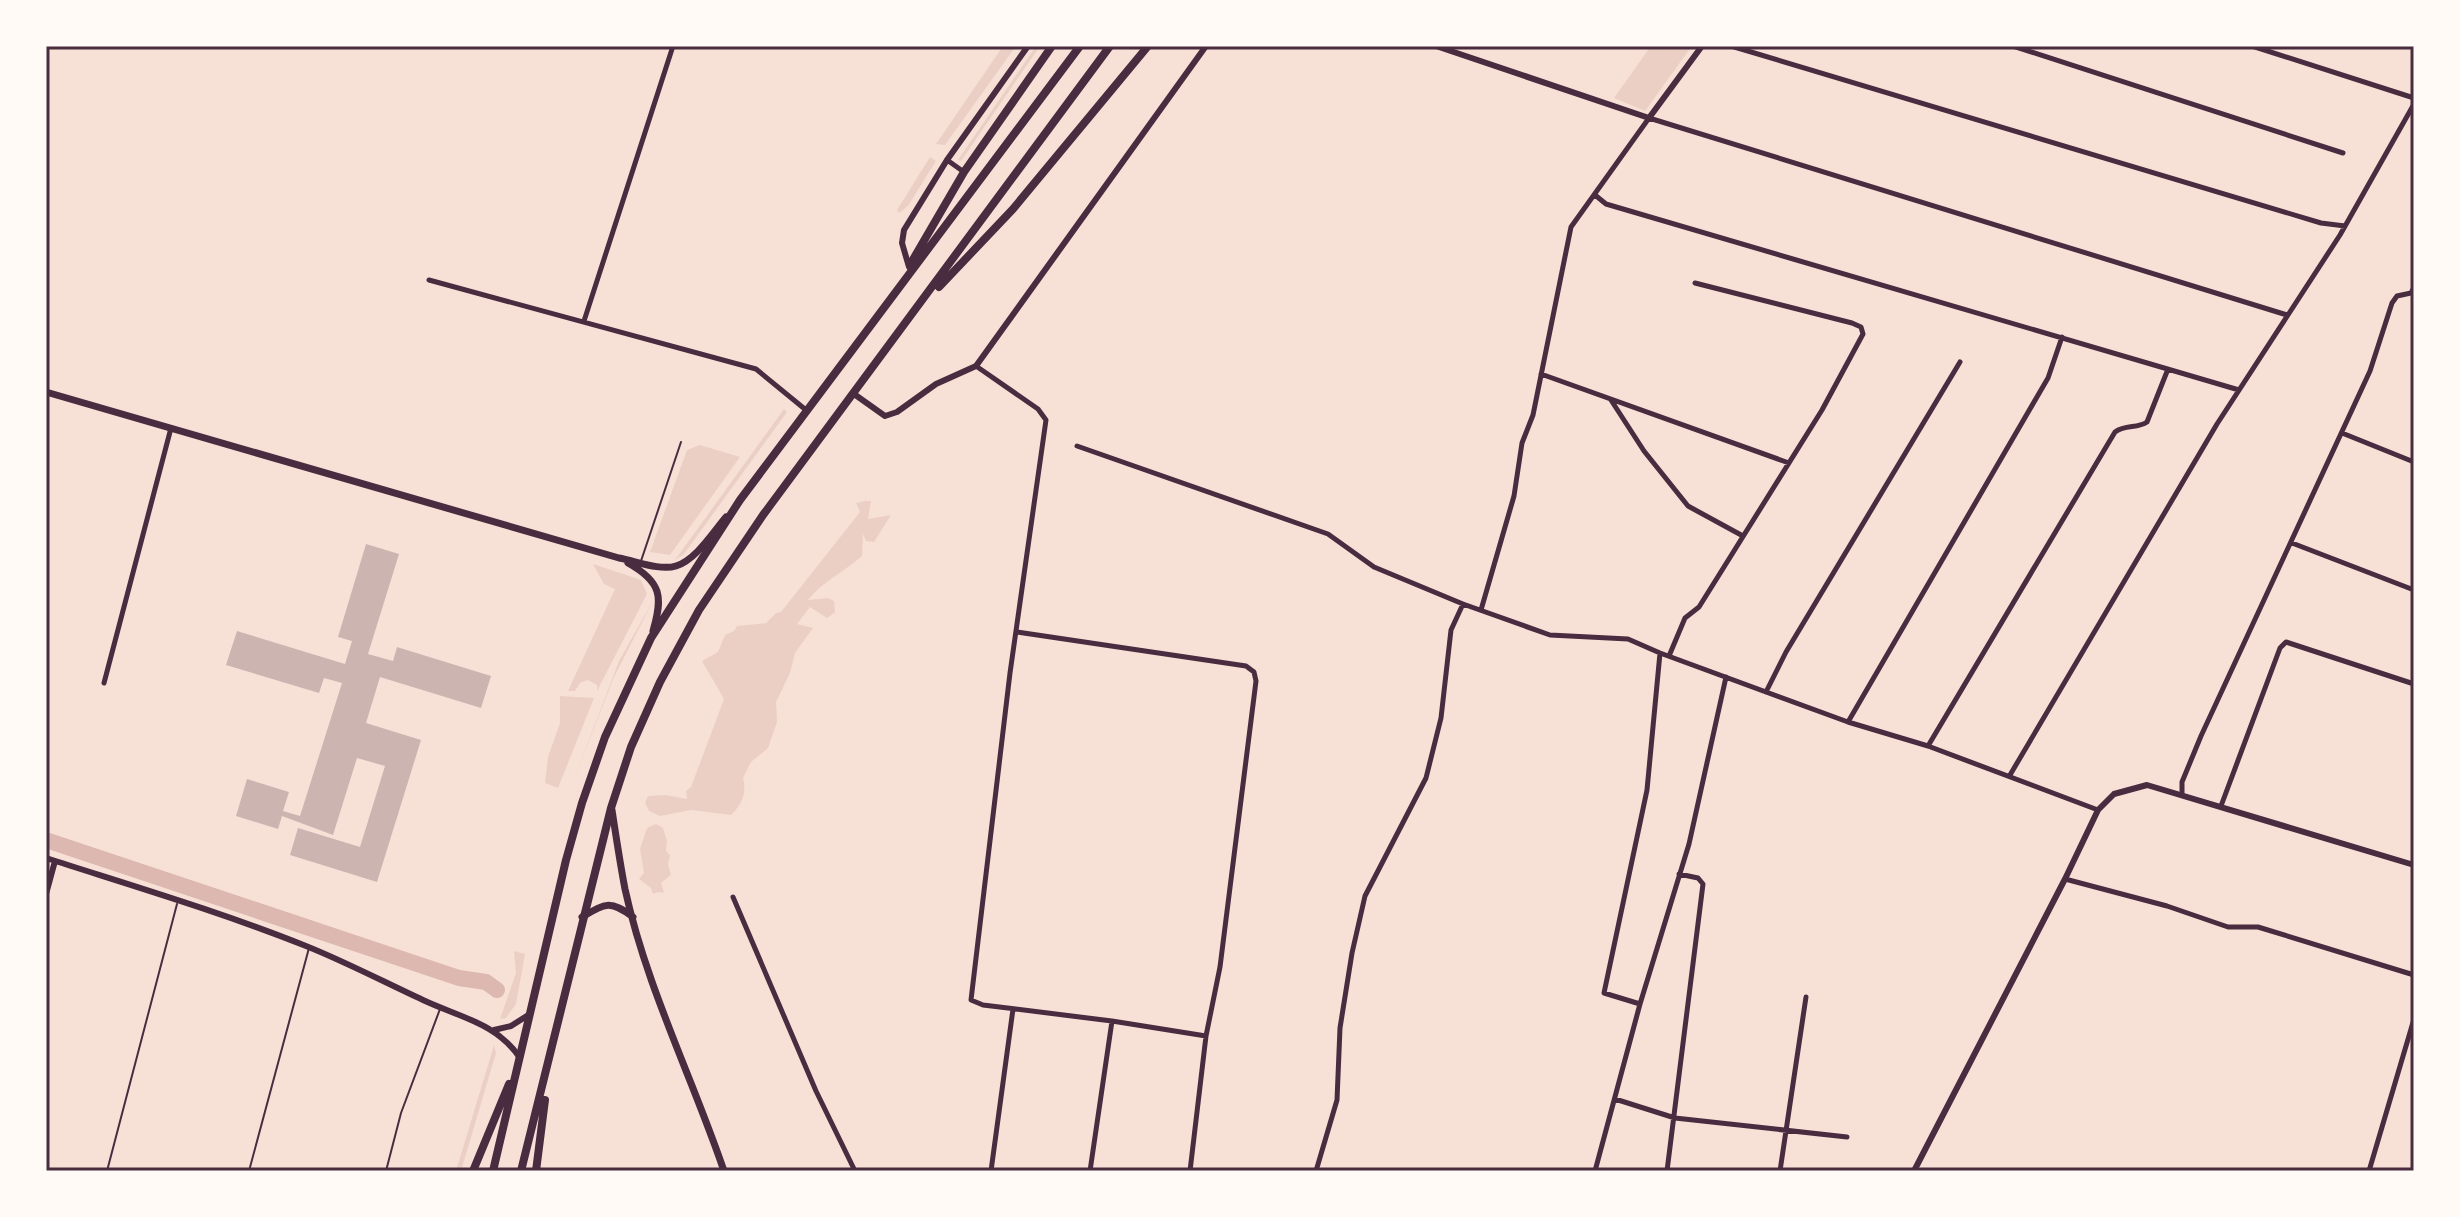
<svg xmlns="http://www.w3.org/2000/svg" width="2460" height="1217" font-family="'Work Sans',sans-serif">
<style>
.green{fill:#ebcfc5}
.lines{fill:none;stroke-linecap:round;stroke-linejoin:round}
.river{stroke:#dcb8b0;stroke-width:16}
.building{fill:#ccb4b1}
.service{stroke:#4a2c40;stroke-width:2}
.minor{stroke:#4a2c40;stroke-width:5}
.tertiary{stroke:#4a2c40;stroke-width:6}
.secondary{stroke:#4a2c40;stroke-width:7}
.trunk{stroke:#4a2c40;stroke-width:8}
.neatline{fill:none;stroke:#4a2c40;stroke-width:3}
</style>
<rect width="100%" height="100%" fill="#f7e1d7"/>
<path class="green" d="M1003,46H1016L945,145L936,144Z
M1036,46H1040L961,161L958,160Z
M1651,46H1692L1645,111L1614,98Z
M930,157L936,161L908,206L899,213L897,210Z
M784,409L787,412L684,554L675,560Z
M700,445L740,457L670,555L650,552L687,450Z
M865,501H871L868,519L891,515L874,542L866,541L863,534L862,556C844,572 823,581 808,600L828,598L834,601L835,612L827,618L810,607L797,624L813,628L795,653L790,673L776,702L777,722L768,748L751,762L743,778C747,794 742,804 731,815L691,810L660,816L649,811L645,803L648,796L666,795L687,799L686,791L691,787L724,699L702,661L718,652L725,635L734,631L737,626L766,623L776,613L781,612L860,512L856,503Z
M593,564L641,580L647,594L597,691V685L588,680L580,683L575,691H568L615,589L604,584Z
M654,599L614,677L570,790L619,661Z
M560,696L594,698L558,788L545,783L548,757L560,723Z
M656,824L663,828L667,841L666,851L670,855L668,864L671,875L661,883L664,893L658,892L653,894L651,888L639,879L644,873L640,849L647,828Z
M514,951L525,954L516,1004L506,1018L500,1019L516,973Z
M494,1045L496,1053L461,1171H456Z"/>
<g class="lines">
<path class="river" d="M46,840L459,978L486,982L497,990"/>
</g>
<path class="building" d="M366,544L399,554L368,654L393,661L397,647L491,676L481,708L380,677L366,723L421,740L377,882L290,855L298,828L360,847L385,766L357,758L333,835L282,816L278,829L236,816L247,779L289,792L283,811L300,816L342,683L324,678L319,693L226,665L237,631L345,664L352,641L338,637Z"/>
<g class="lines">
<path class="service" d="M641,561L681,442
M107,1171L177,904
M249,1171L309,948
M386,1171L401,1113L440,1009"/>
<path class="minor" d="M1731,46L2321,223L2345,226
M2013,46L2343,153
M2252,46L2414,98
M947,160L964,172
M1595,195L1606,204L2239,390
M429,280L756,369L806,410
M584,321L673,46
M976,366L1038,409L1046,420L1010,673L971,1000L983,1005L1112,1021L1206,1036
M1541,374L1789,463
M1611,400L1644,451L1688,506L1743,536
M2342,433L2414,462
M1077,446L1328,534L1374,567L1463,604L1550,635L1628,639L1660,653L1848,722L1928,746L2098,810
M2292,543L2414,590
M1481,610L1514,496L1522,443L1533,415L1571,227L1649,118L2287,315
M1017,632L1246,666L1254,672L1256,681L1220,967L1206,1036L1190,1171
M1669,656L1685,618L1699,607L1822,410L1863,334L1861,327L1852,323L1695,283
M104,683L171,428
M1766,692L1786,652L1960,362
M1848,722L2048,378L2062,337
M1928,746L2115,432C2126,424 2137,429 2147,422L2168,369
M2010,775L2217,424L2340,235L2414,104
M2182,793V782L2201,736L2370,371L2392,303L2397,296L2411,293L2414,287
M2221,806L2280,648L2286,642L2414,684
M2065,879L2167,906L2228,927H2258L2414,975
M733,897L816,1091L855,1171
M1640,1004L1604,993L1647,790L1660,653
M1615,1099L1675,1118L1847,1137
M991,1171L1013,1009
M1090,1171L1112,1021
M1316,1171L1337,1100L1340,1028L1352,953L1365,896L1426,778L1441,718L1451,630L1463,604
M1595,1171L1640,1004L1689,844L1726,677
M1667,1171L1703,884L1698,878L1679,874
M1780,1171L1806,997
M2369,1171L2414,1019"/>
<path class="tertiary" d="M1436,46L1649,118L1702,46
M909,267L902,243L904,230L947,160L1028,46
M854,394L885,416L897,412L936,384L976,366L1206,46
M46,858C133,886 221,912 306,946C346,962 384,982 423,1000C459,1017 497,1023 520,1058
M46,894L55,861
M494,1030L511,1026L530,1014
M1914,1171L2065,879L2098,810L2114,794L2147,785L2414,865"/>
<path class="secondary" d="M46,392L619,558C636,561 660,571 676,566C696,560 713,532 726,517
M628,563C662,582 663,597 653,631
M612,810C616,836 620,863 625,889C646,986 692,1077 724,1171
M582,917C606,903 610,900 633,917"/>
<path class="trunk" d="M911,263L964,172L1052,46
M939,287L1013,209L1148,46
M473,1171L509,1084
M493,1171L566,860L582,803L605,737L651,638L740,500L1080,46
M521,1171L611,808L631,747L660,682L699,610L763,515L1110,46
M536,1171L545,1100"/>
</g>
<rect width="2460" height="1217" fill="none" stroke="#fffaf5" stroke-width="96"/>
<rect x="48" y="48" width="2364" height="1121" class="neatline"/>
</svg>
